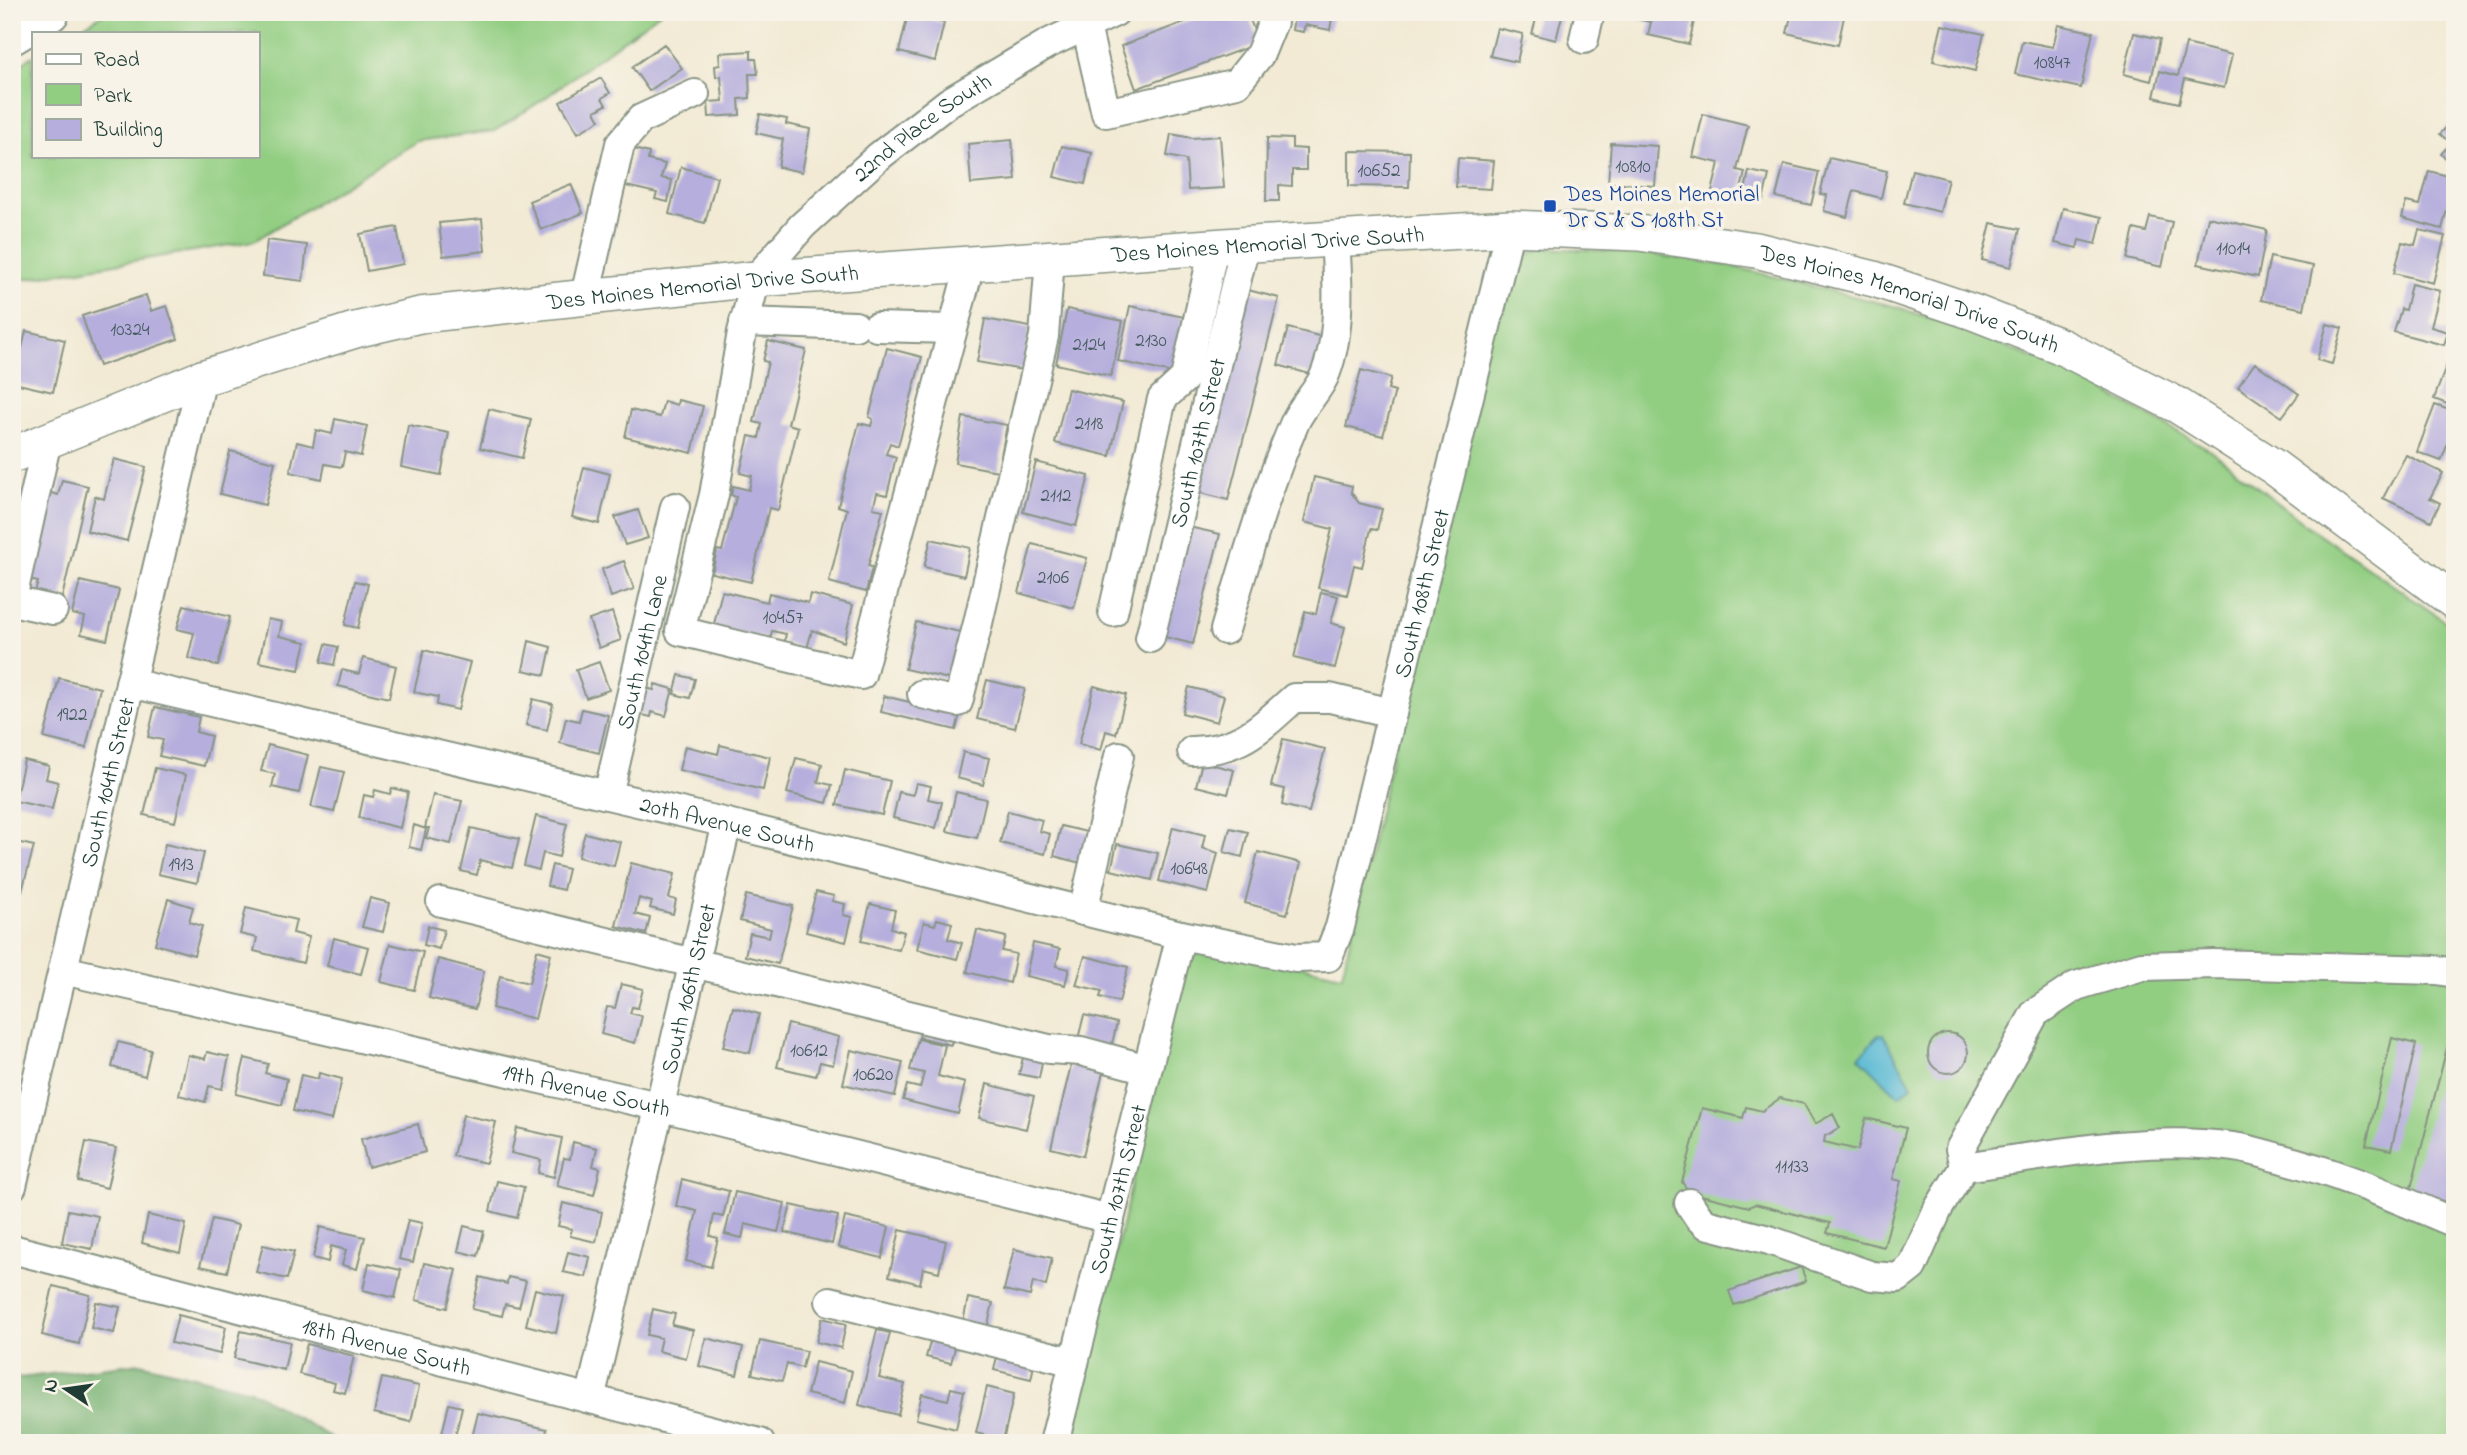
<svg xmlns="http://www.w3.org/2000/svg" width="2467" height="1455" font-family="'Indie Flower',sans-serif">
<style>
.green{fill:#92ce82;stroke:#58865b;stroke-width:2}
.forest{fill:#75b170;stroke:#4a7752;stroke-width:2}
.water{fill:#55b8d3;stroke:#3a7a84;stroke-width:2}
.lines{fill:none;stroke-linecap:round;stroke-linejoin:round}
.stream{stroke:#55b8d3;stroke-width:6}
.building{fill:#b6afdd}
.minor-casing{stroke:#889484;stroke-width:32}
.major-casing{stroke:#889484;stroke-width:38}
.highway-casing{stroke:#889484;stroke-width:42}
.minor{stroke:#fff;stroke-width:28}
.major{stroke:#fff;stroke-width:35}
.highway{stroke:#fff;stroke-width:38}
.transit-dot{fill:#1a4fb4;stroke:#f7f3e8;stroke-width:2.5}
.labels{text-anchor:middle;stroke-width:7;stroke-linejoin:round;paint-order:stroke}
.number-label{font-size:19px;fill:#455a5e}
.street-label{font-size:23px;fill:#1f3d34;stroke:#f7f3e8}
.transit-label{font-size:23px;fill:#164399;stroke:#f7f3e8;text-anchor:start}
</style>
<rect width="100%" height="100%" fill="#f7f3e8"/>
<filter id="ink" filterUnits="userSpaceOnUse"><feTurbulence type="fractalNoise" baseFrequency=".0143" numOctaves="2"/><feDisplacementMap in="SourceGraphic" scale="14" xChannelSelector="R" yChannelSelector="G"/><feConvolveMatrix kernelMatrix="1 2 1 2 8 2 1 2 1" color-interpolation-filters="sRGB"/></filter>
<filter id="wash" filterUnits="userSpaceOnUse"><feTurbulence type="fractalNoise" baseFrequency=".00686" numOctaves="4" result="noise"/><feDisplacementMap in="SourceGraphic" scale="28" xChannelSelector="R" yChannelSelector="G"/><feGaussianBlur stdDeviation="1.57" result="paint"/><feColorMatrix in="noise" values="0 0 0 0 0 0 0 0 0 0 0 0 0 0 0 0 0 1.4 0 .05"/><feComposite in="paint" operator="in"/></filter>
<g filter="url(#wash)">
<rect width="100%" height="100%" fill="#f2ead4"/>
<path class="green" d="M107,12H661L541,101L494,131L418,141L254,241L12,281V69L33,56V156H257V33H72Z
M1542,248L1634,252L1731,266L1897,307L1973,333L2076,376L2209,449L2309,527L2455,628V1443H1071L1184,961L1204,945L1342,975L1499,288L1517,259Z"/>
<path class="forest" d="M140,1363L250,1390L335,1440L345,1443H12V1379Z"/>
<path class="water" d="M1883,1034L1912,1086L1899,1096L1859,1057L1878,1035Z"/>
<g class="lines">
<path class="stream" d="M117,1443C136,1435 152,1438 172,1443"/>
</g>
<g id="blocks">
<path class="building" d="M1211,12H1247L1259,43L1136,89L1121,46Z
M1295,12H1333L1330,30L1305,25L1303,32L1292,30Z
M1538,12H1563L1556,40L1532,34Z
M1643,12H1696L1689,44L1648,35L1651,22L1641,20Z
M1792,12H1845L1838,45L1787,33Z
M908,14L944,23L935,61L899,52Z
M1942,25L1984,34L1975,71L1933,61Z
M2058,25L2093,32L2081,88L2015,74L2022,41L2053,47Z
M1497,28L1523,34L1517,62L1490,56Z
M2134,33L2160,39L2151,81L2124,74Z
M664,44L682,68L649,91L632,67Z
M2186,44L2232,55L2224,88L2185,79L2179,103L2154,97L2160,71L2178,76Z
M751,51V59H756L758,74H749L750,98L739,99L740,115L709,117L708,102L723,101L721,76L716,77L715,66L720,65L719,53Z
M601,78L610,93L602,98L606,105L595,111L600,120L578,133L560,102Z
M760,114L787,119L786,124L810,129L802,172L778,167L783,139L756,133Z
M1703,114L1748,125L1737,170L1745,172L1739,198L1712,192L1719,163L1693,157Z
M2455,118V166L2441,154L2451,143L2440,134Z
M1171,134L1192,138L1220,136L1224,188L1188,190L1186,160L1167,156Z
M1267,138L1292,139V148L1306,149V170H1292V186L1279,185V201H1266Z
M1012,140L1016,180L971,184L968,144Z
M1611,143L1658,146L1655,186L1608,183Z
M1062,146L1092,153L1085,184L1054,177Z
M634,149L649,153L648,160L665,164L661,178L672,180L668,202L655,199L657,193L626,186Z
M1349,151L1410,152L1409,187L1349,186Z
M1458,158L1494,161L1491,189L1456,187Z
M1829,158L1887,171L1881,198L1854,191L1847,217L1824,211L1827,195L1820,194Z
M1784,164L1819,172L1811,205L1776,197Z
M681,167L717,177L705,223L669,214Z
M1912,170L1948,179L1940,212L1904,203Z
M1749,171L1769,175L1763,200L1744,196Z
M2429,171L2455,178L2442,229L2402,218L2406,202L2420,205Z
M571,184L583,213L541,230L529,201Z
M2063,208L2102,217L2096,244L2079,240L2077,248L2055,243Z
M2150,217L2172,222L2162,267L2127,259L2134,229L2146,232Z
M2208,217L2267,230L2258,277L2198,264Z
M482,219L485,251L443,256L439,223Z
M1991,223L2020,229L2011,267L1982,260Z
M397,227L403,264L367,271L360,234Z
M2419,230L2445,236L2433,283L2394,273L2402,242L2415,245Z
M267,240L307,245L303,281L263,276Z
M2270,257L2313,266L2304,309L2261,300Z
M2411,284L2440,291L2431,327L2448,332L2444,345L2394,332L2401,309L2405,310Z
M1244,289L1279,298L1228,500L1193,491Z
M146,295L151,311L167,306L178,339L99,366L82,316Z
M1130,306L1184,317L1172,373L1118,361Z
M1067,309L1123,321L1111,376L1056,364Z
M985,319L1030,327L1023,370L977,362Z
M2327,324L2342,328L2332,364L2317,360Z
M1288,328L1330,339L1320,377L1278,365Z
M26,331L65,340L53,392L14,383Z
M768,341L806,350L788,424L798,427L778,510L769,508L751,582L712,573L717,550L722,551L736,497L731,495L733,486L749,490L752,476L740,473L749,436L759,438L762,424L754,422L768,362L763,361Z
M887,348L922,357L898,446L890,443L886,454L896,457L887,495L877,493L873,508L883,510L868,566L872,567L866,592L829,582L847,509L838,506L859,423L871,426L873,419L869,417Z
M2452,351L2455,352V407L2434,399Z
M2255,363L2299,394L2282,417L2238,387Z
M1361,370L1391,378L1388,389L1395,391L1383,436L1346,427Z
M1068,389L1123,402L1110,456L1055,443Z
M678,400L703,406L692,453L625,437L631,410L660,417L664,401L677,405Z
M2435,405L2455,412V443L2449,441L2441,461L2417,452Z
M489,409L531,419L522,458L480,448Z
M963,417L1007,425L998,471L955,463Z
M335,419L367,426L361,456L345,452L342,467L325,464L322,479L290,472L297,442L313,446L316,430L332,434Z
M408,425L449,433L441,475L401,467Z
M230,451L275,462L265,505L220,494Z
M2406,455L2443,473L2430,498L2440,503L2431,521L2383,498Z
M114,459L146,467L127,541L87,531L95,496L104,499Z
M1036,462L1089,476L1076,526L1023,512Z
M584,467L610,474L599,524L572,517Z
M1314,477L1352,486L1351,492L1359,503L1382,509L1377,530L1371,529L1362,567L1354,565L1347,595L1318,588L1332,529L1304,522Z
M62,480L88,486L61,602L34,596L38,582L25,579L45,491L58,495Z
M638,510L648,538L625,545L615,517Z
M1184,526L1220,534L1193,644L1157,635Z
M931,539L970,548L964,576L924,567Z
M1032,544L1087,558L1074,608L1019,593Z
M624,561L634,589L611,597L602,569Z
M80,581L119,590L107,640L81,634L85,617L72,614Z
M355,581L368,584L358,628L345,625Z
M722,591L767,602L769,593L808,603L810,594L853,605L844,642L812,630L807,649L784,643L786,634L772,631L770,639L713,628Z
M1321,592L1338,596L1331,623L1345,627L1335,668L1294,658L1305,611L1316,614Z
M184,605L230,617L218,666L188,658L194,633L177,629Z
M612,612L621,640L599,648L589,620Z
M268,619L282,622L279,636L306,642L299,670L259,662Z
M916,622L960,632L949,679L905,669Z
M529,641L551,647L545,675L523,670Z
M326,644L338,647L334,665L321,662Z
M424,650L470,662L458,710L437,705L438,697L414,692Z
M363,658L396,666L389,698L338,686L342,670L359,674Z
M599,662L609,690L586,698L576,670Z
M679,675L695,679L690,698L674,694Z
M59,678L100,688L86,748L44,738Z
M987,680L1025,689L1015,728L977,719Z
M655,684L673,689L666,716L652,712L651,717L634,713L641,687L654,690Z
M1094,686L1126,695L1116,734L1106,731L1101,750L1079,744Z
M1189,687L1224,696L1217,722L1182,713Z
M884,696L960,714L956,730L881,712Z
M533,699L553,704L547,730L526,725Z
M155,707L199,717L196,732L211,736L204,766L159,756L163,740L148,737Z
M582,709L608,715L599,753L560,743L566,718L579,721Z
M1283,739L1325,749L1309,812L1282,805L1285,789L1271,786Z
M268,745L308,755L299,793L272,787L275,774L261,771Z
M720,745L770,757L763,790L679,770L685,746L718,754Z
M963,752L989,758L983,785L957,778Z
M796,758L822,764L818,782L832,785L827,803L787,793Z
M24,760L49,766L46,779L58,782L52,809L15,801Z
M1202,762L1234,770L1228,794L1196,786Z
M321,767L344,772L334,812L311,807Z
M155,768L186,775L175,822L144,815Z
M845,770L890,781L882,815L837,805Z
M916,783L931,786L928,799L942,802L936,828L893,818L899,792L913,795Z
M392,788L408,792L400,828L359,818L364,795L373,797L375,790L390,794Z
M956,792L986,799L977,838L947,831Z
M433,795L462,801L451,844L426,838L429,828H425Z
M1008,811L1042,820L1039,831L1050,834L1045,854L1000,843Z
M536,816L567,824L559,857L543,853L539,870L524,866Z
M414,825L426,829L421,850L409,847Z
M1061,826L1095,834L1088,865L1054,856Z
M1173,827L1205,835L1202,848L1218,853L1208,893L1159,881Z
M471,828L519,839L512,868L480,860L477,875L461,871Z
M1230,828L1248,832L1242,857L1224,852Z
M585,833L620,842L614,866L578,857Z
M12,841L34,846L22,891L12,889Z
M165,844L204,853L197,883L158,874Z
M1117,844L1158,853L1152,880L1111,870Z
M1258,852L1301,863L1287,914L1245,903Z
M631,863L675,874L669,898L676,900L673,914L650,908L652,902L639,898L635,914L650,918L646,934L616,926Z
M552,865L568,869L563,890L547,886Z
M816,892L834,896L832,901L845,904L843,915L852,917L846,942L806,932Z
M746,895L793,906L778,964L745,956L750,933L769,937L771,929L740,921Z
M370,898L390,903L383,932L362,927Z
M168,899L193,907L189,922L202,926L194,955L155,944Z
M870,904L895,910L891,928L904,932L899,950L861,941Z
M246,908L296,920L293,933L309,937L303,963L254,951L257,938L240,934Z
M937,919L952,923L948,939L962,943L957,959L917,949L924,922L935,925Z
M428,926L444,930L439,949L424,945Z
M977,930L1006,937L1002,951L1016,954L1010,983L967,972Z
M334,938L368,947L361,974L327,966Z
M1033,943L1060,949L1056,966L1069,969L1065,985L1026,976Z
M390,944L423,952L414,990L381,982Z
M537,950L551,954L535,1019L492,1008L500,976L529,983Z
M1085,956L1128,967L1119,1002L1100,997L1102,991L1076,985Z
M438,959L484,971L475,1009L429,998Z
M621,984L643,989L638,1008L632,1007L630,1013L642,1016L635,1043L601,1034L607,1007L615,1008Z
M733,1007L759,1014L750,1053L723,1047Z
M1084,1015L1117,1023L1111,1048L1078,1039Z
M922,1023L954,1030L951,1045L919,1037Z
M788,1024L839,1037L833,1065L820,1062L816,1076L777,1067Z
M1928 1053a20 20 0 1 1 40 0a20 20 0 1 1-40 0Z
M2450,1036L2455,1037V1204L2410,1192Z
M2392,1038L2416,1044L2391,1150L2366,1145Z
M918,1039L945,1045L938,1076L965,1083L958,1114L903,1100L907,1085L920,1088L924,1073L910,1070Z
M118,1042L151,1050L145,1076L112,1067Z
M851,1050L903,1062L895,1096L843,1084Z
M207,1052L229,1057L222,1089L209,1086L205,1102L179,1095L188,1055L205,1059Z
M1024,1054L1043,1058L1039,1078L1019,1074Z
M245,1058L268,1064L265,1073L287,1079L282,1105L236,1094Z
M1072,1061L1104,1068L1083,1156L1051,1148Z
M319,1073L342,1079L332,1120L293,1111L301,1075L318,1079Z
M987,1084L1034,1096L1026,1129L979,1118Z
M1780,1098L1804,1104L1815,1124L1833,1114L1840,1128L1825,1136L1824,1142L1858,1150L1866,1118L1906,1128L1893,1179L1901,1181L1884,1247L1827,1233L1830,1223L1755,1204L1749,1207L1689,1192L1682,1182L1702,1108L1743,1118L1746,1107L1762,1111Z
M463,1115L496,1122L486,1163L453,1156Z
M418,1124L425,1152L368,1167L361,1139Z
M517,1128L562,1138L554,1177L538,1173L541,1160L511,1153Z
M86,1142L116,1148L107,1188L78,1181Z
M573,1142L597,1148L593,1166L600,1168L594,1195L557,1186L564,1158L570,1159Z
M682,1179L729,1191L723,1217L714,1215L710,1236L718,1238L711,1267L686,1261L697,1211L676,1206Z
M497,1181L524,1187L517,1218L490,1211Z
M735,1192L785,1203L778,1232L745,1224L742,1238L725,1234Z
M563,1203L602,1212L596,1242L570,1236L572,1229L558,1226Z
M791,1205L838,1216L832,1244L784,1232Z
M68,1210L98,1216L92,1249L62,1243Z
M148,1215L186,1224L180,1253L142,1243Z
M845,1217L889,1227L882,1258L838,1247Z
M212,1219L238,1225L227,1272L200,1266Z
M408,1220L422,1223L413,1262L399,1259Z
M464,1226L484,1231L478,1256L458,1251Z
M320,1227L365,1237L357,1269L342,1265L346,1250L331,1246L328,1262L313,1258Z
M900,1230L946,1241L939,1272L923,1268L920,1284L889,1276Z
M263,1245L294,1252L287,1279L256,1272Z
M1014,1249L1052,1258L1046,1286L1033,1282L1030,1296L1004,1290Z
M568,1252L590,1257L586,1277L563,1272Z
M369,1263L401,1270L395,1298L363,1290Z
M424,1263L457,1270L447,1308L416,1300Z
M1801,1267L1806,1281L1734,1305L1729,1291Z
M480,1277L507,1284L508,1277L526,1281L519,1307L505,1304L502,1316L472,1309Z
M53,1286L90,1295L79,1344L42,1335Z
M535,1289L564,1296L556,1333L526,1325Z
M968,1298L993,1303L986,1333L962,1327Z
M96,1302L120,1307L114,1333L91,1328Z
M653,1309L675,1314L672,1325L693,1330L686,1358L658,1351L661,1338L647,1335Z
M178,1315L226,1327L220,1354L171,1343Z
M822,1318L846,1324L841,1348L816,1342Z
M877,1330L890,1333L879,1378L905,1384L898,1415L859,1405Z
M241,1331L290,1342L284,1370L234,1358Z
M706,1338L743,1347L737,1375L699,1366Z
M931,1339L956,1344L951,1363L926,1357Z
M760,1341L806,1351L802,1368L787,1364L782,1381L752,1374Z
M307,1344L354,1356L345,1393L333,1390L335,1383L299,1374Z
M997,1356L1034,1365L1031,1379L994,1370Z
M815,1362L852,1371L845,1403L807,1394Z
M382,1378L419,1386L411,1422L374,1413Z
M987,1387L1014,1394L1003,1440L976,1433Z
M951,1388L964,1391L956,1429L916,1419L922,1394L948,1400Z
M449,1404L462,1407L454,1441L441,1438Z
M478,1413L547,1429L544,1443L471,1442Z"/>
</g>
</g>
<g filter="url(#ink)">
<use href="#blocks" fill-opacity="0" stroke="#889484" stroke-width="2"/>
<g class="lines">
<defs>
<g id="minor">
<path d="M1086,26L1106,113L1237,83L1260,54L1273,22V12"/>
<path d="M1584,39L1590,12"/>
<path id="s1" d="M970,265L861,675L680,631L714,495L742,332L756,279L802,226L878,157L949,102L1047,44L1115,12"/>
<path d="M585,296L620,144L641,119L695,94"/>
<path d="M744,322L855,326"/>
<path d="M877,327L951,329"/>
<path d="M12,599L47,440"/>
<path d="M12,601L53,610"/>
<path d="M1113,612L1162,399L1185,378L1214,247"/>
<path d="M1225,630C1246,560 1266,489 1295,422C1303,404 1320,390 1326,372C1341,332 1338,281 1335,239"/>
<path id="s2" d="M1150,638L1245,245"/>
<path id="s3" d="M130,683L727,823L1181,935L1296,958L1328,957L1340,927L1510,228"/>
<path d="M922,694L958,702L978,623L1044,336L1050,259"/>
<path d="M1192,751C1240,750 1260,729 1294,698H1330L1392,713"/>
<path id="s4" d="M608,795L675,507"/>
<path d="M441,902L1049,1049L1081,1051L1147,1069"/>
<path d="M1083,911L1119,756"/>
<path id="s5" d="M63,970L658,1106L1110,1219"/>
<path d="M1964,1167C2052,1155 2145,1135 2234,1147C2248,1149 2262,1153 2275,1157C2337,1172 2396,1198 2455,1223"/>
<path id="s6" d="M12,1186L202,378"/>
<path d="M1689,1203L1699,1218L1706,1224L1769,1240L1872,1276L1898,1278L1912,1267L1938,1209L1964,1167L1960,1149L2035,1013L2076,986L2142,966L2214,964L2437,970L2455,973"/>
<path id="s7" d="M12,1249L760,1443"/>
<path d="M830,1301L1074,1362"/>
<path id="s8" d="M590,1399L727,823"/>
<path id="s9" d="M1054,1443L1181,935"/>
</g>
<g id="major">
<path id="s10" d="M12,455L202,378L355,330L420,315L756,279L1253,244L1510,228L1639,233L1756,250L1874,279L1973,312L2060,346L2177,405L2274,467L2455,602"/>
</g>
<path id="highway" d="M12,35L50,12"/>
</defs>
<use href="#minor" class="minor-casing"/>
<use href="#major" class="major-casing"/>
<use href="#highway" class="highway-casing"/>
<use href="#minor" class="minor"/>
<use href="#major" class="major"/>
<use href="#highway" class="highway"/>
</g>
</g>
<rect class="transit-dot" x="1543" y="199" width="14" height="14" rx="3.5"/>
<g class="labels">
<g class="number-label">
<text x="2052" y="68">10847</text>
<text x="1633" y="172">10810</text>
<text x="1379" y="176">10652</text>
<text x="2233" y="254">11014</text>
<text x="130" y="335">10324</text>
<text x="1151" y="346">2130</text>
<text x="1089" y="350">2124</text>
<text x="1089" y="429">2118</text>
<text x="1056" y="501">2112</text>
<text x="1053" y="583">2106</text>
<text x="783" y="623">10457</text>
<text x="72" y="720">1922</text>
<text x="181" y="870">1913</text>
<text x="1189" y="874">10648</text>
<text x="809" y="1056">10612</text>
<text x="873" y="1080">10620</text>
<text x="1792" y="1172">11133</text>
</g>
<g class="street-label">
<text dy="8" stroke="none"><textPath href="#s1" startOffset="1197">22nd Place South</textPath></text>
<text dy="8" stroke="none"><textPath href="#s10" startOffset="1283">Des Moines Memorial Drive South</textPath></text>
<text dy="8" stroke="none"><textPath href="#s10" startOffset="716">Des Moines Memorial Drive South</textPath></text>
<text dy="8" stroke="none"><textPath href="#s10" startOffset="1934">Des Moines Memorial Drive South</textPath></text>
<text dy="8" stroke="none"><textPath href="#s2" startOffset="201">South 107th Street</textPath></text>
<text dy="8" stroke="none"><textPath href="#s3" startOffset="1606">South 108th Street</textPath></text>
<text dy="8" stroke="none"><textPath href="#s4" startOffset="147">South 104th Lane</textPath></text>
<text dy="8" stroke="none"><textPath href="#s6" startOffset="415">South 104th Street</textPath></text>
<text dy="8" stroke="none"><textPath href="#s3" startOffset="614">20th Avenue South</textPath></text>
<text dy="8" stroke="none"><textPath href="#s8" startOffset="422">South 106th Street</textPath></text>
<text dy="8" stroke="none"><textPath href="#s5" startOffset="537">19th Avenue South</textPath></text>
<text dy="8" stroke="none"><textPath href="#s9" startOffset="262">South 107th Street</textPath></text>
<text dy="8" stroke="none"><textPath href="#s7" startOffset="387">18th Avenue South</textPath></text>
</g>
<g class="transit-label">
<text x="1564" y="201">Des Moines Memorial<tspan x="1564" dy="26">Dr S &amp; S 108th St</tspan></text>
</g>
</g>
<rect width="2467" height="1455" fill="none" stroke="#f7f3e8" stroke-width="42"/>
<rect x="32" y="32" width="228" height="126" fill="#f7f3e8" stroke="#a1aaa0" stroke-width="2"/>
<rect x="46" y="54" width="35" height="10" fill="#ffffff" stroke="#a1aaa0" stroke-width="2"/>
<text x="94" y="66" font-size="21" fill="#1f3d34">Road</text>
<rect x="46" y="84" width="35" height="21" fill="#92ce82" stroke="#a1aaa0" stroke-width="2"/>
<text x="94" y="102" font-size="21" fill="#1f3d34">Park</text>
<rect x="46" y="119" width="35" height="21" fill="#b6afdd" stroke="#a1aaa0" stroke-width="2"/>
<text x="94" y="136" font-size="21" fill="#1f3d34">Building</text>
<g transform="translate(66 1389) rotate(283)" stroke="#f7f3e8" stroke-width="5" paint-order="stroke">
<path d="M0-5L12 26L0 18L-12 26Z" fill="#1f3d34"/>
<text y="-10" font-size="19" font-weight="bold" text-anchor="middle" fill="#1f3d34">N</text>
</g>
</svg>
